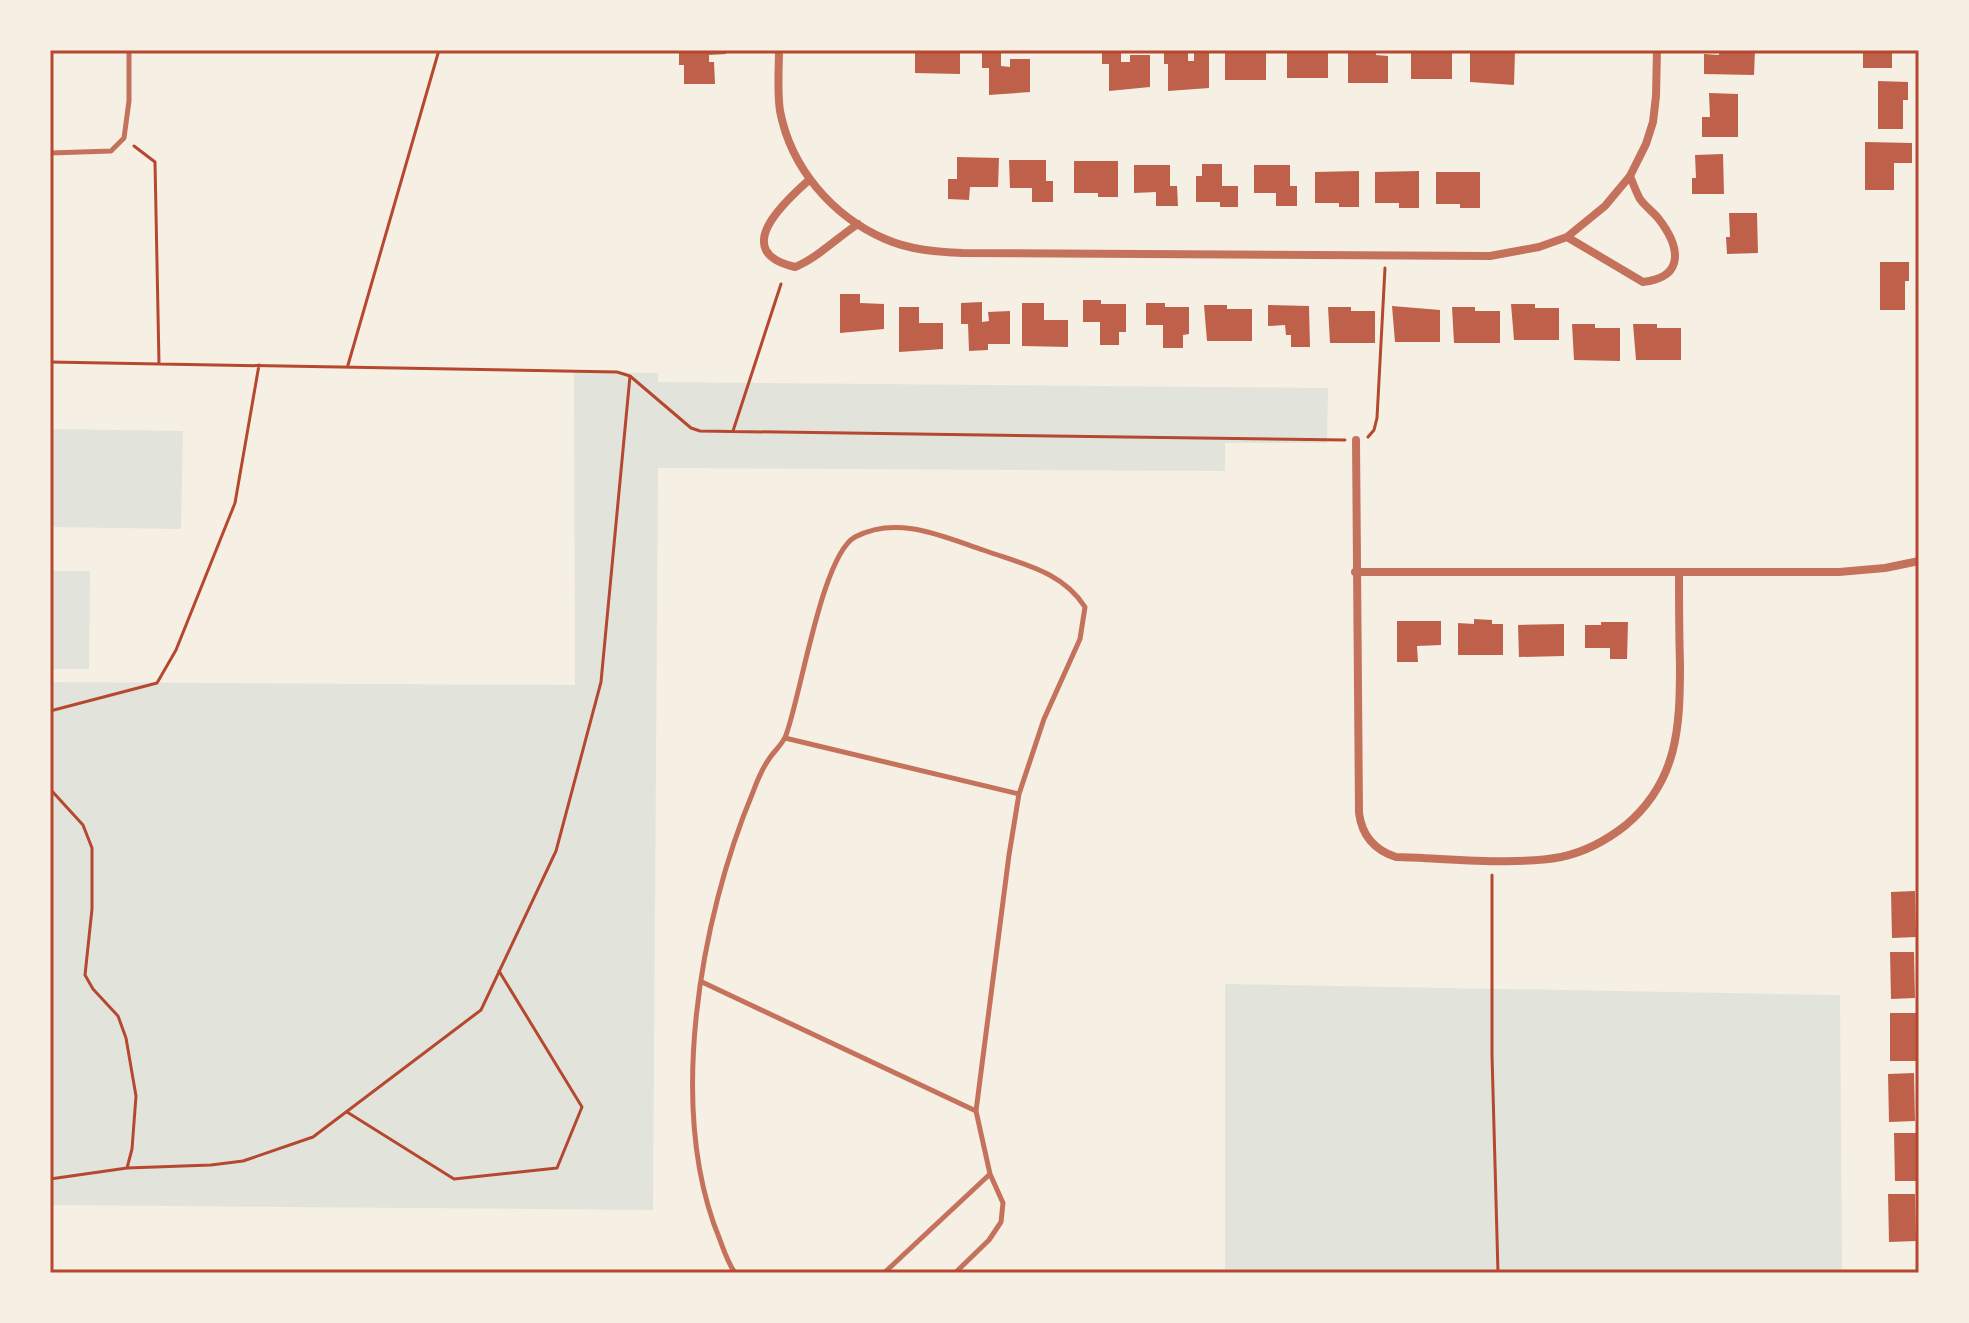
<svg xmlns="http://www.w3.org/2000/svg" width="1969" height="1323" font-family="Figtree,sans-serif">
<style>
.green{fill:#e2e4dc}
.building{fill:#bf614a}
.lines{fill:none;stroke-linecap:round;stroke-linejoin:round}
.path{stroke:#b5482f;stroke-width:3}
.service{stroke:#c5725c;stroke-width:5}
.minor{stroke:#c5725c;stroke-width:8}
.neatline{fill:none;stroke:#b5482f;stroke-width:3}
</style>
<rect width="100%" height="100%" fill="#f6efe4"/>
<path class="green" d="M574,372L658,373V382L1328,388L1327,443H1225V471L658,468L653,1210L50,1205V682L575,685Z
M50,429L183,431L181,529L50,527Z
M50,571H90L89,669H50Z
M1225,984L1840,995L1842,1273H1225Z"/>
<path class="building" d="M679,50H726V54L709,55V62H714L715,84H684V65H679Z
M915,50H960V74L915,73Z
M982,50H1001V66L1010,67V59H1030V92L989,95V68H982Z
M1102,50H1121V62H1130V55H1150V87L1109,91V64H1102Z
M1164,50H1188V61H1194V50H1209V88L1168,91V64H1164Z
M1225,50L1266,53V80H1225Z
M1287,50L1328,51V78H1287Z
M1348,50L1376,51V55L1388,56V83H1348Z
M1411,50L1452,51V79H1411Z
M1470,50L1515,51L1514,85L1470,82Z
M1719,50H1755L1754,75L1704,74V54L1719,55Z
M1863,50H1892V68H1863Z
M1878,81L1908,82V100H1903V129H1878Z
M1709,93L1738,94V137H1702V117H1710Z
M1865,142L1912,143V163H1894V190H1865Z
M1723,154L1724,194H1692V178H1696L1695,155Z
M957,157L999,158L998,187H970L969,200L948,199V179H957Z
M1009,160H1046V181H1053V202H1032V188H1010Z
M1074,161H1118V197H1098V193H1074Z
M1202,164H1222V186H1238V207H1220V202H1196V176H1202Z
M1134,165H1170V186H1177L1178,206H1156V192L1134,193Z
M1254,165H1290V186H1297V206H1276V193H1254Z
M1359,171V207H1339V203H1315V172Z
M1419,171V208H1399V203H1375V172Z
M1436,172H1480V208H1460V204H1436Z
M1729,213H1757L1758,253L1727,254L1726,237H1730Z
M1880,262H1909V281H1905V310H1880Z
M840,294H860V303L884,304V329L840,333Z
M1083,300H1101V304H1126V332H1119V345H1100V322H1083Z
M982,302V322L989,321L988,312L1010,311V344H988V350L969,351L968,324H961V303Z
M1022,303H1044V320H1068V347L1022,346Z
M1146,303H1165V307H1189V334L1183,335V348H1163V325H1146Z
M1511,304H1535V308H1559V340H1514Z
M1204,305H1227V309H1252V341H1207Z
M1268,305L1309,306L1310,347H1291V335H1286L1285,325L1268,326Z
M1392,306L1440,310V342H1395Z
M899,307H919V323H943V349L899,352Z
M1328,307H1351V311H1375V343H1330Z
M1452,307H1475V311H1500V343H1454Z
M1572,324H1595V328H1620V361L1574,360Z
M1633,324H1657V328H1681V360H1636Z
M1474,619L1492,620V624H1503V655H1458V623L1474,624Z
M1397,621H1441V645L1417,646L1418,662H1397Z
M1601,622H1628L1627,659H1610V648H1585V625H1601Z
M1564,624V656L1519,657L1518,625Z
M1915,891L1916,937L1892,938L1891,892Z
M1890,952H1914L1915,998L1891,999Z
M1890,1013H1916L1917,1061H1890Z
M1914,1073L1915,1121L1889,1122L1888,1074Z
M1894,1133H1919V1181H1895Z
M1888,1194H1915L1916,1241L1889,1242Z"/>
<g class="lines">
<path class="path" d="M134,146L155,162L159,364
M50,362L617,372L630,376L691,428L700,431L1345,440
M348,365L439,50
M733,431L781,284
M1368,437L1374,430L1377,418L1385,268
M50,711L157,683L176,650L235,503L259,365
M50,767L51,790L83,825L92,848V909L85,975L93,989L118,1016L126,1038L136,1096L132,1149L127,1168
M1492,875V1055L1498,1273
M347,1112L454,1179L557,1168L582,1107L499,971
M50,1179L127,1168L211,1165L243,1161L313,1137L481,1010L556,851L601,682L630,376"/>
<path class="service" d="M50,153L111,151L124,138L129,101V50
M785,738L1019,794
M702,982L976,1111
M735,1273C728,1263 724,1251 720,1240C666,1110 700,919 753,792C757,781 762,769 769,759C774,751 783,744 786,735C801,695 822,555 855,537C897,515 942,536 983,550C1022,564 1062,571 1085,607L1080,639L1044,719L1019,794L1009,855L976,1111L990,1174L1003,1203L1001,1222L989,1240L955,1273
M884,1273L990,1174"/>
<path class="minor" d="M779,50C779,70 777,91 780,111C791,168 832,216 885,239C910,250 937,252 963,253L1490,256L1539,247L1567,237L1605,206L1630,176L1646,144L1653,122L1656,96L1657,50
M809,180C783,203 730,252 795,267C816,259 838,237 858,224
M1567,237L1643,282C1686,277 1680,246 1658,218C1653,212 1645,206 1640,199C1636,192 1633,183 1630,176
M1356,440L1359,813C1362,836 1374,850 1396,857C1445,858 1514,866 1561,857C1585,852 1607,840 1626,825C1678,781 1680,727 1680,664C1679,633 1679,603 1679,572
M1355,572H1839L1885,568L1919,561"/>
</g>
<rect width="1969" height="1323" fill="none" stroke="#f6efe4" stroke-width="104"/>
<rect x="52" y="52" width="1865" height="1219" class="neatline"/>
</svg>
